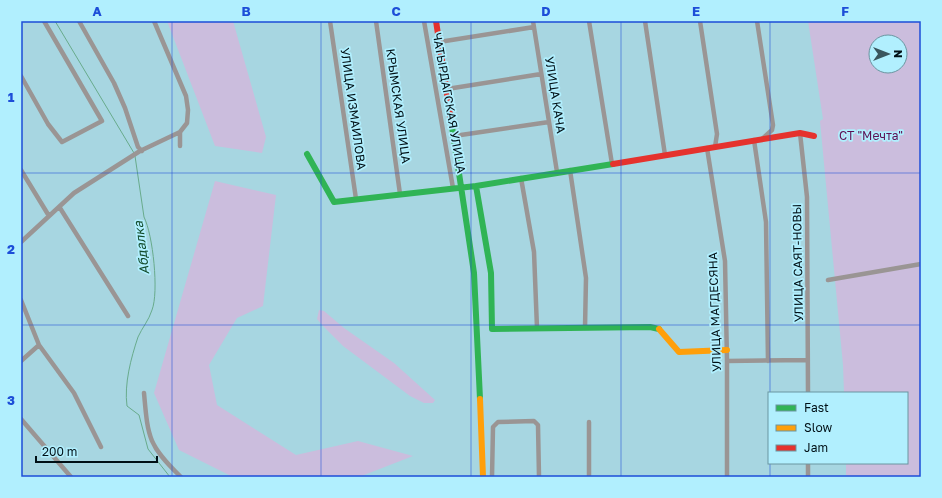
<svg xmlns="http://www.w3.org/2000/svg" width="942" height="498" font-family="'Golos Text',sans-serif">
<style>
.green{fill:#cbbddd;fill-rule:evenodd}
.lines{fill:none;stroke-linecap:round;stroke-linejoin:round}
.stream{stroke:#68ab8c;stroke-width:1}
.street{stroke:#9a9594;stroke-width:4.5}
.fast{stroke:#30b455;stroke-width:6}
.slow{stroke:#ff9f0a;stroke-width:6}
.jam{stroke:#e5322d;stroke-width:6}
.grid{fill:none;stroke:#1d4ed8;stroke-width:1;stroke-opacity:0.55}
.labels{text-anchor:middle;stroke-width:3.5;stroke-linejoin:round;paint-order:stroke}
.street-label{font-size:12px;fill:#001016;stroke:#b1effe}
.park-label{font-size:12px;fill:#5e1054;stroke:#b1effe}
.water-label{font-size:13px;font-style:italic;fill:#134c2c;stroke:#b1effe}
.neatline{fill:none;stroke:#1d4ed8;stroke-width:1.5}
.grid-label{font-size:13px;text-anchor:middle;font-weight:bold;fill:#1d4ed8}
</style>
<rect width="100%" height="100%" fill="#a7d6e1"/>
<path class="green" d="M167,21H233L266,137L262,153L215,146Z
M808,21H921V477H846V463H907V393H844L843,365L820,121L823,119ZM876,42H900V66H876Z
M215,181L276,195L263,306L237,318L209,365L217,405L296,455L358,441L413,456L359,477H233L179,450L154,393Z
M319,310L324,311L344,328L394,363L435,400L433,403H424L410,396L343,346L323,326L317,319Z"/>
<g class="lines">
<path class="stream" d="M55,21L134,153
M135,156L144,217C153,235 159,292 152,310C149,320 142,328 138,337C131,358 124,384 127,406L139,415L148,449L170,477"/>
<path class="street" d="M79,21L114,83L125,108L138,147L142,151
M330,21L356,199
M376,21L400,194
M424,21L453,188
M533,21L557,172
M589,21L612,164
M645,21L665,155
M700,21L717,134L715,147
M757,21L773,125L772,130L762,139
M439,42L534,27
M21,76L48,124L62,142L102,121L44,21
M447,89L541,74
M800,133L807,197L808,393
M454,136L549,122
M754,140L766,222L768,361
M180,146V132
M707,148L725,261L727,361V477
M21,170L49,216
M570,170L586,278L585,328
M521,178L534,252L537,328
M60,208L128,316
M21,242L74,193L140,151L180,132L187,123L188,110L186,96L154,21
M828,280L921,264
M21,300L39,345L74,393L101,447
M21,361L39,345
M727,361L808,360
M144,393C148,438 148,445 181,477
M21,419L71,477
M589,422V477
M492,477L493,427L498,422L534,421L538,425L539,477
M808,477V463"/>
<path class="fast" d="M451,120L474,273L480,399
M307,154L334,202L476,186L613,164
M476,186L491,273L492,329L650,327L659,329"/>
<path class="slow" d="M659,329L679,352L727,350
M480,399L483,477"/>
<path class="jam" d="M436,21L451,120
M613,164L800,133L814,136"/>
</g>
<path class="grid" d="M172,21V477M321,21V477M471,21V477M621,21V477M770,21V393M21,173H921M21,325H921M770,463V477"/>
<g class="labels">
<g class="street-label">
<text transform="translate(555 95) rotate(81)" y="4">УЛИЦА КАЧА</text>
<text transform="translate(449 103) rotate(80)" y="4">ЧАТЫРДАГСКАЯ УЛИЦА</text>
<text transform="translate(398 106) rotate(82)" y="4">КРЫМСКАЯ УЛИЦА</text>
<text transform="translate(353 109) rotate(82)" y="4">УЛИЦА ИЗМАИЛОВА</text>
<text transform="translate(798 263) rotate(-91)" y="4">УЛИЦА САЯТ-НОВЫ</text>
<text transform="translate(715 312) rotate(-92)" y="4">УЛИЦА МАГДЕСЯНА</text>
</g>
<g class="park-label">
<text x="871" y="140">СТ "Мечта"</text>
</g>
<g class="water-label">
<text transform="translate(141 248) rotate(-97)" y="5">Абдалка</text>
</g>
</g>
<rect width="942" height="498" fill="none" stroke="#b1effe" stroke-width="44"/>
<rect x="768" y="392" width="140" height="72" fill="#b1effe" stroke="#6a96a1"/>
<rect x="776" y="405" width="20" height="6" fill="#30b455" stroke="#6a96a1"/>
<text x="804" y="412" font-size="12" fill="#001016">Fast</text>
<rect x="776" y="425" width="20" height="6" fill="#ff9f0a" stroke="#6a96a1"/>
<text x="804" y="432" font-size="12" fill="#001016">Slow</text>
<rect x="776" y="445" width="20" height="6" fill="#e5322d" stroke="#6a96a1"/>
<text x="804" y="452" font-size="12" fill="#001016">Jam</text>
<g transform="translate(888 54) rotate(90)"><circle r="19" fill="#b1effe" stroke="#6a96a1"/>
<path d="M0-3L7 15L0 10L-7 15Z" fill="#3a555d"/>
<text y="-6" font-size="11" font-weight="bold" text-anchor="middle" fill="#001016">N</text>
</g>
<path d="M36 456v6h121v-6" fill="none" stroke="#001016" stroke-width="2"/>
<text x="42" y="456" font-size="12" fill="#001016" stroke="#b1effe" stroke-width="3" paint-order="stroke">200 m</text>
<rect x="22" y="22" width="898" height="454" class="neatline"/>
<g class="grid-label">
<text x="97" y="16">A</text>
<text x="246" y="16">B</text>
<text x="396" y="16">C</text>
<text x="546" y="16">D</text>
<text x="696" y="16">E</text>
<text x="845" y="16">F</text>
<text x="11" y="102">1</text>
<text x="11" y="254">2</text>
<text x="11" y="405">3</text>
</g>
</svg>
